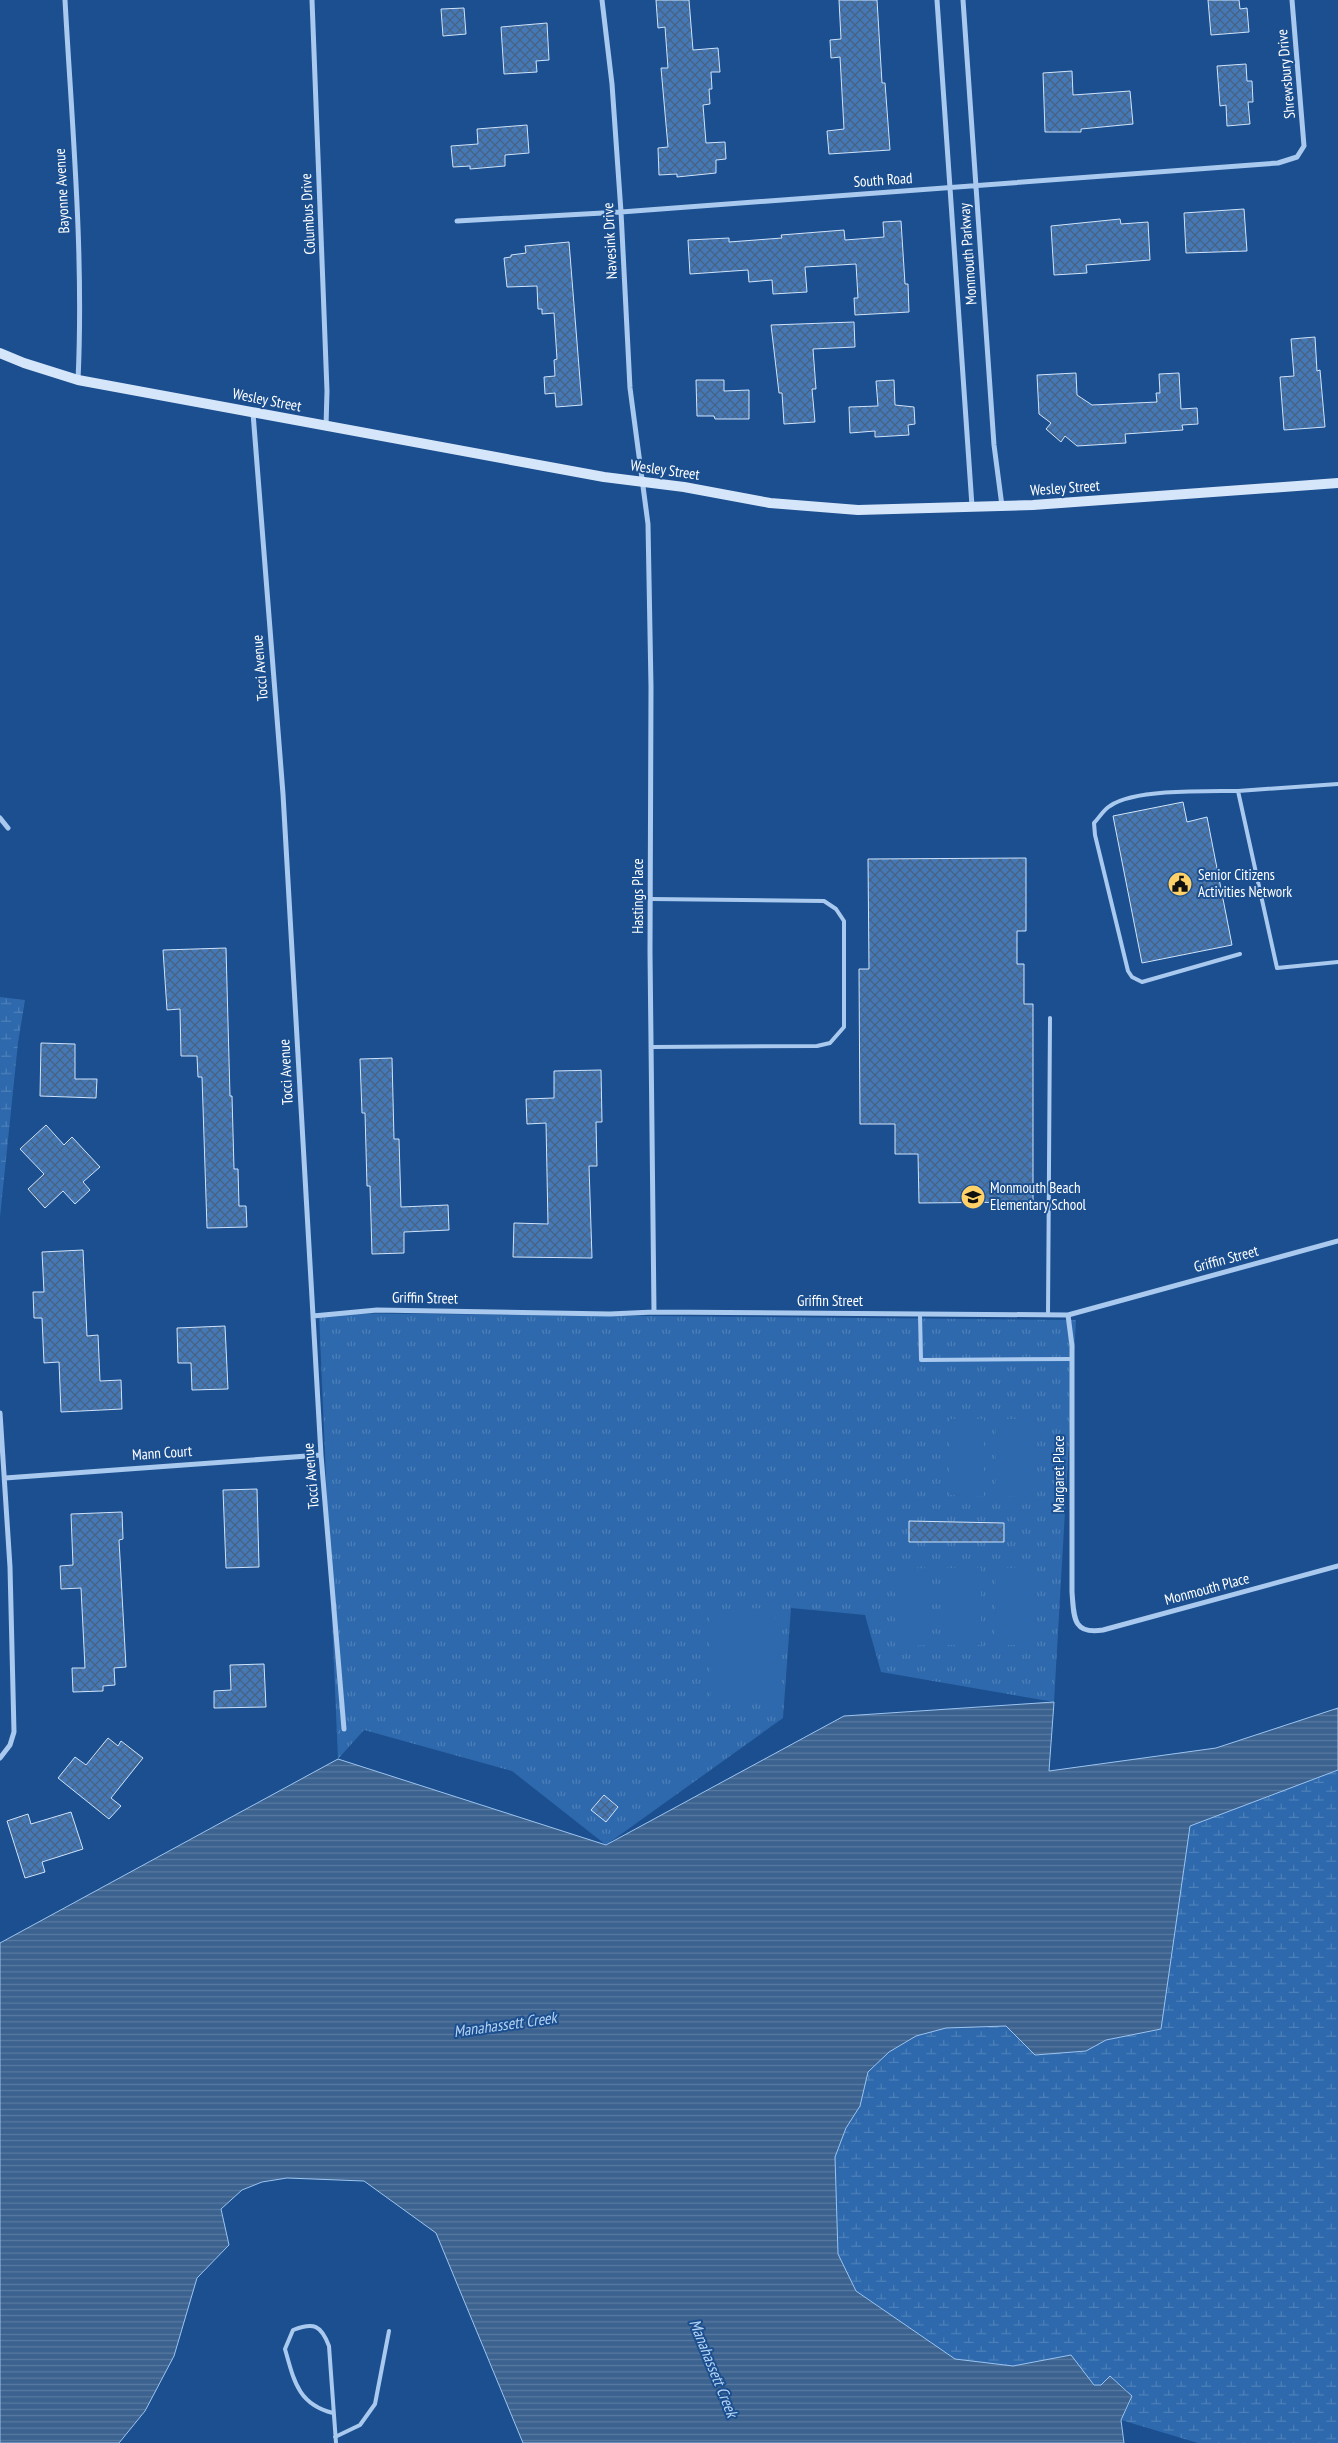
<svg xmlns="http://www.w3.org/2000/svg" width="1338" height="2443" font-family="'PT Sans Narrow',sans-serif">
<style>
.wetland{fill:url(#wetland-marsh)}
.park{fill:url(#park-tufts)}
.pitch{fill:#2e69ad}
.water{fill:url(#water-rules);stroke:#9cc4f0}
.building{fill:url(#building-cross-hatch);stroke:#cfe3fa}
.lines{fill:none;stroke-linecap:round;stroke-linejoin:round}
.lane{stroke:#a9c9ee;stroke-width:4}
.street{stroke:#a9c9ee;stroke-width:5}
.secondary{stroke:#d6e6fa;stroke-width:10}
.labels{text-anchor:middle;stroke-width:4;stroke-linejoin:round;paint-order:stroke}
.street-label{font-size:15px;fill:#fff;stroke:#1b4f8f}
.poi-label{font-size:15px;fill:#fff;stroke:#1b4f8f;text-anchor:start}
.water-label{font-size:16px;font-style:italic;fill:#b5d3f5;stroke:#1b4f8f}
</style>
<defs>
<pattern id="wetland-marsh" width="20" height="14" patternUnits="userSpaceOnUse" patternTransform="scale(1.25)"><rect width="20" height="14" fill="#2e69ad"/><path d="M1 5h8M5 5V1M11 12h8M15 12V8" fill="none" stroke="#4d80b9"/></pattern>
<pattern id="park-tufts" width="24" height="20" patternUnits="userSpaceOnUse" patternTransform="scale(1.25)"><rect width="24" height="20" fill="#2e69ad"/><path d="M3 7l-1-3M5 7V3M7 7l1-3M15 17l-1-3M17 17v-4M19 17l1-3" fill="none" stroke="#4d80b9"/></pattern>
<pattern id="water-rules" width="6" height="5" patternUnits="userSpaceOnUse" patternTransform="scale(1.25)"><rect width="6" height="5" fill="#3c6290"/><path d="M0 2.5h6" fill="none" stroke="#597aa1"/></pattern>
<pattern id="building-cross-hatch" width="8" height="8" patternUnits="userSpaceOnUse" patternTransform="scale(1.25)"><rect width="8" height="8" fill="#4478b7"/><path d="M0 0l8 8M0 8l8-8" fill="none" stroke="#486282"/></pattern>
</defs>
<rect width="100%" height="100%" fill="#1b4f8f"/>
<path class="wetland" d="M0,997L25,1000L18,1043L0,1217Z
M1338,1770V2443H1198L1121,2420L1131,2401L1128,2391L1110,2376L1101,2385H1094L1070,2355L1013,2366L955,2359L856,2291L838,2254L835,2157L846,2128L860,2106L868,2072L889,2052L916,2036L946,2028L1006,2026L1035,2055L1086,2051L1106,2040L1161,2029L1190,1826Z"/>
<path class="park" d="M319,1313L1076,1320L1054,1702L881,1672L865,1615L791,1608L783,1718L606,1845L512,1771L364,1730L338,1759Z"/>
<path class="pitch" d="M949,1419H984V1496L949,1495Z
M996,1419H1031V1496H996Z
M931,1568V1645L895,1646V1569Z
M945,1568H981V1645H946Z
M996,1568H1031V1645H995Z
M775,1608L777,1701L711,1702L709,1610Z"/>
<path class="water" d="M1054,1702L1049,1771L1216,1748L1338,1708V1770L1190,1826L1161,2029L1106,2040L1086,2051L1035,2055L1006,2026L946,2028L916,2036L889,2052L868,2072L860,2106L846,2128L835,2157L838,2254L856,2291L955,2359L1013,2366L1071,2355L1094,2385H1101L1110,2376L1132,2396L1121,2420L1124,2443H523L436,2233L364,2181L287,2178L262,2182L242,2190L221,2209L229,2245L197,2278L174,2356L145,2411L119,2443H0V1943L338,1759L606,1845L844,1716Z"/>
<path class="building" d="M656,0H689L693,50L718,48L720,72H711L712,89H709L710,104L703,105L706,143L725,142L726,159L716,160V173L677,177V174L659,175L658,148L668,147L661,68H668L665,27L658,28Z
M839,0H877L882,83H885L890,150L829,154L827,131L844,129L840,57L831,58L830,40L841,39Z
M1208,0H1239L1240,9L1247,8L1249,32L1211,35Z
M464,8L466,34L443,36L441,9Z
M547,23L549,60L536,61L537,72L504,74L501,27Z
M1246,64L1247,81H1252L1253,102H1248L1250,124L1227,126L1226,105L1220,106L1217,66Z
M1072,71L1073,95L1130,91L1133,124L1081,129V132H1045L1043,73Z
M527,125L529,153L505,155V166L470,169V166L453,167L451,146L478,144L477,129Z
M1244,209L1247,251L1186,253L1184,213Z
M1120,219L1121,224L1148,222L1150,260L1086,265L1087,273L1054,275L1051,226Z
M901,221L905,284H908L909,312L855,315L854,298H858L856,264L805,267L807,292L773,294L772,280L749,282L748,270L690,274L688,240L729,238V242L782,238L781,235L844,230L845,240L884,237L883,222Z
M569,242L582,405L556,407L555,393L545,394L544,377L555,376L554,360L557,359L554,313L542,314V309H538L537,286L507,287L504,258L511,257V255L526,253L525,246Z
M854,322L855,347L813,349L816,389H812L815,422L784,424L782,393H779L771,325Z
M1315,337L1317,371L1320,370L1325,427L1284,430L1280,377L1294,376L1291,339Z
M1076,373L1077,395L1092,405L1157,402L1156,393H1160L1159,374L1179,373L1181,409L1197,408L1198,424L1182,425L1183,430L1125,434L1126,443L1077,446L1065,436L1061,442L1046,429L1051,423L1039,414L1037,375Z
M696,380H724V391L749,390V419H715L714,416H697Z
M894,380L895,405L914,407L915,424L908,425L909,435L875,437V431L850,433L849,407L878,406L876,381Z
M1183,802L1187,822L1207,817L1232,945L1142,963L1113,816Z
M1026,858V931H1017V964H1024V1004H1033V1202L919,1203L918,1154H895V1124H860L859,969H869L868,859Z
M226,948L230,1096H232L234,1169H238L239,1206H246L247,1227L207,1228L202,1077H198L197,1056H181L180,1009L167,1010L163,950Z
M41,1043L75,1044V1079H97L96,1098L40,1096Z
M392,1058L394,1139H399L401,1207L448,1205L449,1230L404,1232V1253L372,1254L370,1186H367L365,1113H362L360,1059Z
M601,1070L602,1122H596L597,1166H589L592,1258L513,1257L514,1223L548,1224L546,1123L527,1124L526,1099L554,1098V1071Z
M46,1125L64,1145L72,1137L100,1167L83,1182L90,1190L75,1204L63,1191L45,1208L28,1189L44,1174L20,1149Z
M83,1250L87,1336L98,1335L100,1381L121,1380L122,1409L61,1412L59,1362L44,1363L42,1318H34L33,1292H44L42,1252Z
M225,1326L228,1389L192,1390L191,1363H178L177,1328Z
M257,1489L259,1567L226,1568L223,1490Z
M122,1512L123,1539L119,1540L126,1667L114,1668L115,1685L103,1686V1691L73,1692L72,1668H85L81,1588L61,1589L60,1566L73,1565L71,1514Z
M909,1521L1004,1523V1542H909Z
M264,1664L266,1707L214,1708V1691L231,1690L230,1665Z
M108,1738L118,1746L121,1741L143,1758L111,1798L121,1806L109,1819L58,1778L75,1757L86,1765Z
M604,1795L618,1807L606,1822L591,1810Z
M71,1812L83,1849L42,1862L45,1872L25,1878L7,1821L28,1814L31,1824Z"/>
<g class="lines">
<path class="lane" d="M1338,784L1238,791L1277,968L1338,962
M1238,791C1208,791 1134,789 1110,806C1104,809 1099,818 1094,823L1095,835L1128,971L1132,977L1142,982L1240,954
M651,899L824,901L836,909L844,921V1027L830,1043L817,1046L652,1047
M920,1314L921,1360L1072,1359
M1048,1315L1050,1018
M333,2413C298,2404 294,2381 285,2349L293,2330C314,2322 321,2325 329,2346L336,2443
M335,2437L360,2425L375,2404L389,2331"/>
<path class="street" d="M65,0C72,126 84,254 78,380
M312,0L327,391L326,426
M602,0L612,84L621,212L630,388L648,524L651,687L650,952L654,1312
M937,0L972,506
M963,0L994,445L1002,506
M457,221L621,212L1278,163L1297,157L1304,146L1292,0
M253,413L283,794L321,1455L344,1729
M0,818L8,828
M1068,1315L1072,1346V1592C1074,1616 1072,1635 1103,1630L1338,1566
M313,1316L377,1310L610,1314L654,1312L1068,1315L1338,1241
M0,1413L10,1567L14,1732L10,1745L0,1758
M5,1478L321,1455"/>
<path class="secondary" d="M0,353L24,363L78,380L604,477L684,487L770,503L858,510L1033,505L1338,483"/>
</g>
<defs>
<symbol id="civic-disc" viewBox="-11 -11 22 22"><circle r="9.5" fill="#ffd166" stroke="#1b4f8f"/><path d="M-.6-6.5H3V-4.5H.6V-3L4-1V1h2V6H-6V1h2V-1L-.6-3ZM-1.2 2.5V6h2.4V2.5Z" fill="#111"/></symbol>
<symbol id="school-disc" viewBox="-11 -11 22 22"><circle r="9.5" fill="#ffd166" stroke="#1b4f8f"/><path d="M0-5L7-2L0 1L-7-2ZM-4 1L0 2.5L4 1V4Q0 6-4 4Z" fill="#111"/></symbol>
</defs>
<g fill-rule="evenodd">
<use href="#civic-disc" x="1166" y="870" width="28" height="28"/>
<use href="#school-disc" x="959" y="1183" width="28" height="28"/>
</g>
<g class="labels">
<g class="street-label">
<text transform="translate(1286 74) rotate(-95)" y="5">Shrewsbury Drive</text>
<text transform="translate(883 180) rotate(-4)" y="5">South Road</text>
<text transform="translate(62 191) rotate(-93)" y="5">Bayonne Avenue</text>
<text transform="translate(308 214) rotate(-93)" y="5">Columbus Drive</text>
<text transform="translate(610 241) rotate(-93)" y="5">Navesink Drive</text>
<text transform="translate(968 254) rotate(-94)" y="5">Monmouth Parkway</text>
<text transform="translate(267 400) rotate(11)" y="5">Wesley Street</text>
<text transform="translate(665 470) rotate(8)" y="5">Wesley Street</text>
<text transform="translate(1065 488) rotate(-4)" y="5">Wesley Street</text>
<text transform="translate(260 668) rotate(-95)" y="5">Tocci Avenue</text>
<text transform="translate(638 896) rotate(-90)" y="5">Hastings Place</text>
<text transform="translate(286 1072) rotate(-93)" y="5">Tocci Avenue</text>
<text transform="translate(1226 1259) rotate(-15)" y="5">Griffin Street</text>
<text transform="translate(425 1298) rotate(1)" y="5">Griffin Street</text>
<text x="830" y="1306">Griffin Street</text>
<text transform="translate(162 1453) rotate(-4)" y="5">Mann Court</text>
<text transform="translate(1059 1474) rotate(-90)" y="5">Margaret Place</text>
<text transform="translate(311 1476) rotate(-95)" y="5">Tocci Avenue</text>
<text transform="translate(1207 1589) rotate(-15)" y="5">Monmouth Place</text>
</g>
<g class="poi-label">
<text x="1198" y="880">Senior Citizens<tspan x="1198" dy="17">Activities Network</tspan></text>
<text x="990" y="1193">Monmouth Beach<tspan x="990" dy="17">Elementary School</tspan></text>
</g>
<g class="water-label">
<text transform="translate(505 2024) rotate(-8)" y="6">Manahassett Creek</text>
<text transform="translate(714 2368) rotate(68)" y="6">Manahassett Creek</text>
</g>
</g>
</svg>
